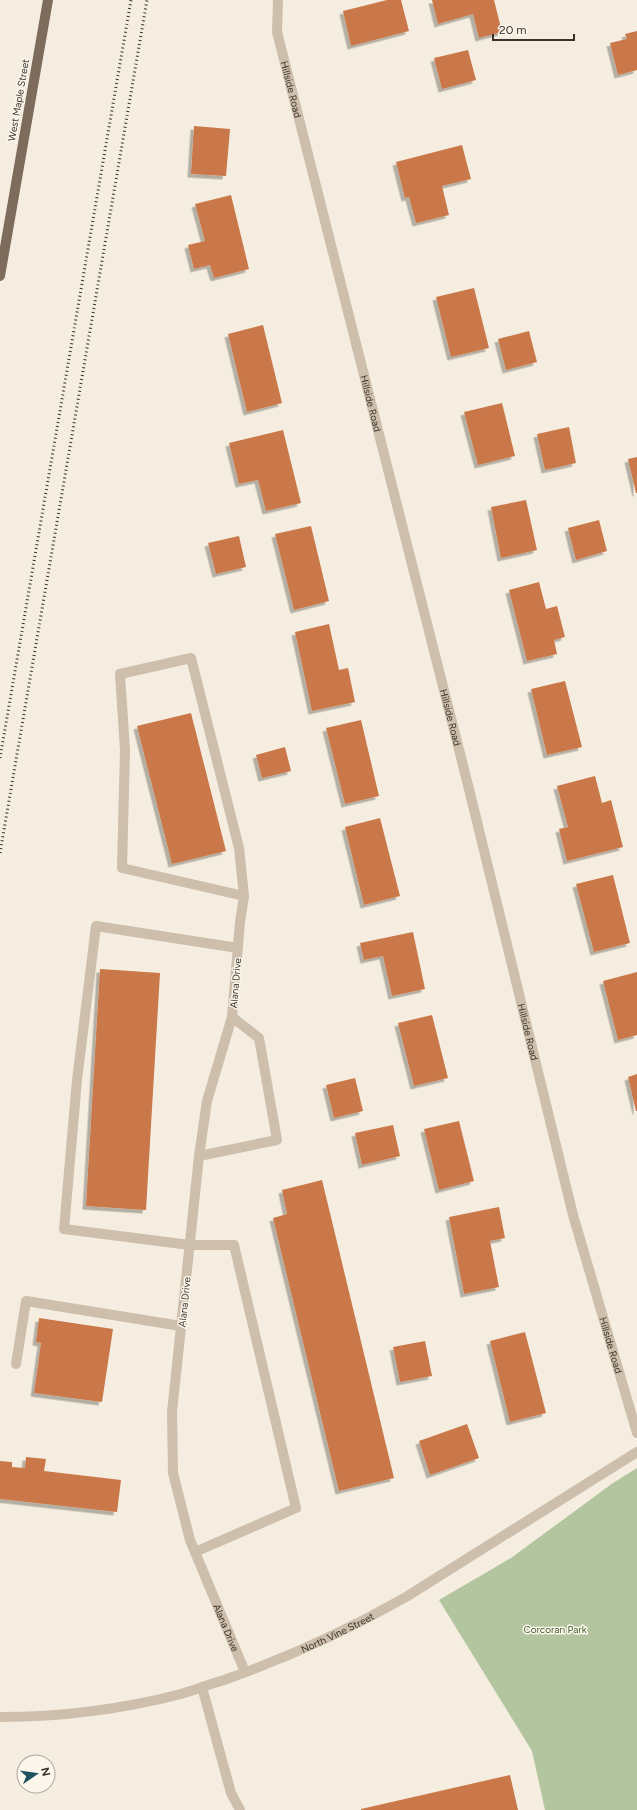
<svg xmlns="http://www.w3.org/2000/svg" width="637" height="1810" font-family="Figtree,sans-serif">
<style>
.green{fill:#b3c59f}
.building{fill:#ca7848;filter:url(#shadow)}
.lines{fill:none;stroke-linecap:round;stroke-linejoin:round}
.service{stroke:#cdbfab;stroke-width:10}
.minor{stroke:#cdbfab;stroke-width:10}
.primary{stroke:#7d6b5b;stroke-width:10}
.rail{stroke:#3b322a;stroke-width:3;stroke-dasharray:1 3;stroke-linecap:butt}
.labels{text-anchor:middle;stroke-width:3;stroke-linejoin:round;paint-order:stroke}
.street-label{font-size:10px;fill:#3b322a;stroke:#fbf7ed}
.park-label{font-size:10px;fill:#445b2d;stroke:#fbf7ed}
</style>
<defs>
<filter id="shadow"><feDropShadow dx="-3.5" dy="3.5" stdDeviation="0" flood-color="#0004"/></filter>
</defs>
<rect width="100%" height="100%" fill="#f4ede0"/>
<path class="green" d="M637,1468V1810H545L532,1751L439,1600L511,1558L613,1483Z"/>
<path class="building" d="M387,0H401L409,31L351,46L343,11Z
M432,0H494L502,32L479,38L473,14L438,24Z
M637,31V70L618,75L610,43L627,39L625,34Z
M468,50L476,80L442,89L434,58Z
M194,126L230,129L226,176L191,174Z
M462,145L471,179L442,186L449,215L416,223L409,197L405,198L396,162Z
M231,195L249,269L214,278L210,265L194,269L188,245L205,241L195,204Z
M474,288L489,348L451,357L436,297Z
M263,325L282,403L247,412L228,334Z
M529,331L537,362L506,370L498,339Z
M502,403L515,456L478,465L464,412Z
M569,427L576,463L545,470L537,434Z
M283,430L301,503L266,511L258,480L239,484L229,443Z
M637,457V493H636L628,459Z
M526,500L537,550L501,558L491,507Z
M599,520L607,551L576,560L568,528Z
M311,526L329,601L294,610L275,534Z
M239,536L246,567L216,574L208,543Z
M539,582L546,609L557,606L565,637L554,640L557,654L527,661L509,590Z
M329,624L339,670L348,668L355,702L312,711L295,632Z
M565,681L582,747L547,755L531,689Z
M191,713L226,851L172,864L137,726Z
M361,720L379,796L345,804L326,728Z
M285,747L291,771L262,778L256,755Z
M595,776L602,803L611,800L623,847L567,861L559,829L568,827L557,786Z
M380,818L400,896L364,905L345,827Z
M613,875L630,943L594,952L576,884Z
M413,932L425,989L392,996L383,956L364,960L360,943Z
M100,969L160,973L146,1210L86,1206Z
M637,972V1035L618,1040L603,981Z
M432,1015L448,1078L414,1086L398,1023Z
M637,1074V1111H636L628,1077Z
M355,1078L363,1111L334,1118L326,1085Z
M459,1121L474,1181L439,1190L424,1129Z
M393,1125L400,1156L362,1165L355,1133Z
M322,1180L394,1478L339,1491L273,1218L287,1214L282,1190Z
M499,1207L505,1238L490,1241L499,1287L464,1294L449,1217Z
M39,1318L113,1329L102,1402L34,1393L41,1343L36,1342Z
M525,1332L546,1413L510,1422L490,1341Z
M425,1341L432,1376L400,1382L393,1347Z
M467,1424L479,1458L430,1475L419,1441Z
M26,1457L46,1459L44,1471L121,1480L117,1512L0,1499V1461L12,1462V1467L25,1468Z
M510,1775L518,1810H361V1809Z"/>
<g class="lines">
<path class="service" d="M240,922L244,896L239,848L191,658L120,674L125,750L122,868L244,896
M199,1156L277,1140L259,1038L232,1017
M16,1364L26,1301L181,1326
M195,1552L296,1508L234,1245H190L64,1229L77,1080L96,926L238,948
M202,1687L231,1793L240,1810"/>
<g class="minor">
<path id="s1" d="M278,0L277,32L469,789L573,1215L637,1433"/>
<path id="s2" d="M240,922L232,1017L207,1101L199,1156L172,1412L173,1473L190,1540L245,1672"/>
<path id="s3" d="M0,1717C60,1717 123,1709 181,1694C195,1690 210,1684 224,1680C287,1658 348,1630 406,1597L637,1452"/>
</g>
<path class="primary" d="M0,276L48,0"/>
<path class="rail" d="M0,758L131,0
M0,853L147,0"/>
</g>
<g class="labels">
<g class="street-label">
<text dy="4" stroke="none"><textPath href="#s1" startOffset="91">Hillside Road</textPath></text>
<text transform="translate(18 100) rotate(-80)" y="4">West Maple Street</text>
<text dy="4" stroke="none"><textPath href="#s1" startOffset="415">Hillside Road</textPath></text>
<text dy="4" stroke="none"><textPath href="#s1" startOffset="739">Hillside Road</textPath></text>
<text transform="translate(235 983) rotate(-85)" y="4">Alana Drive</text>
<text dy="4" stroke="none"><textPath href="#s1" startOffset="1063">Hillside Road</textPath></text>
<text transform="translate(184 1302) rotate(-84)" y="4">Alana Drive</text>
<text dy="4" stroke="none"><textPath href="#s1" startOffset="1387">Hillside Road</textPath></text>
<text dy="4" stroke="none"><textPath href="#s2" startOffset="721">Alana Drive</textPath></text>
<text dy="4" stroke="none"><textPath href="#s3" startOffset="351">North Vine Street</textPath></text>
</g>
<g class="park-label">
<text x="555" y="1633">Corcoran Park</text>
</g>
</g>
<g transform="translate(36 1774) rotate(77)"><circle r="19" fill="#fbf7ed" stroke="#aea89f"/>
<path d="M0-3L7 15L0 10L-7 15Z" fill="#1e525f"/>
<text y="-6" font-size="11" font-weight="bold" text-anchor="middle" fill="#3b322a">N</text>
</g>
<path d="M493 34v6h81v-6" fill="none" stroke="#3b322a" stroke-width="2"/>
<text x="499" y="34" font-size="12" fill="#3b322a" stroke="#fbf7ed" stroke-width="3" paint-order="stroke">20 m</text>
</svg>
